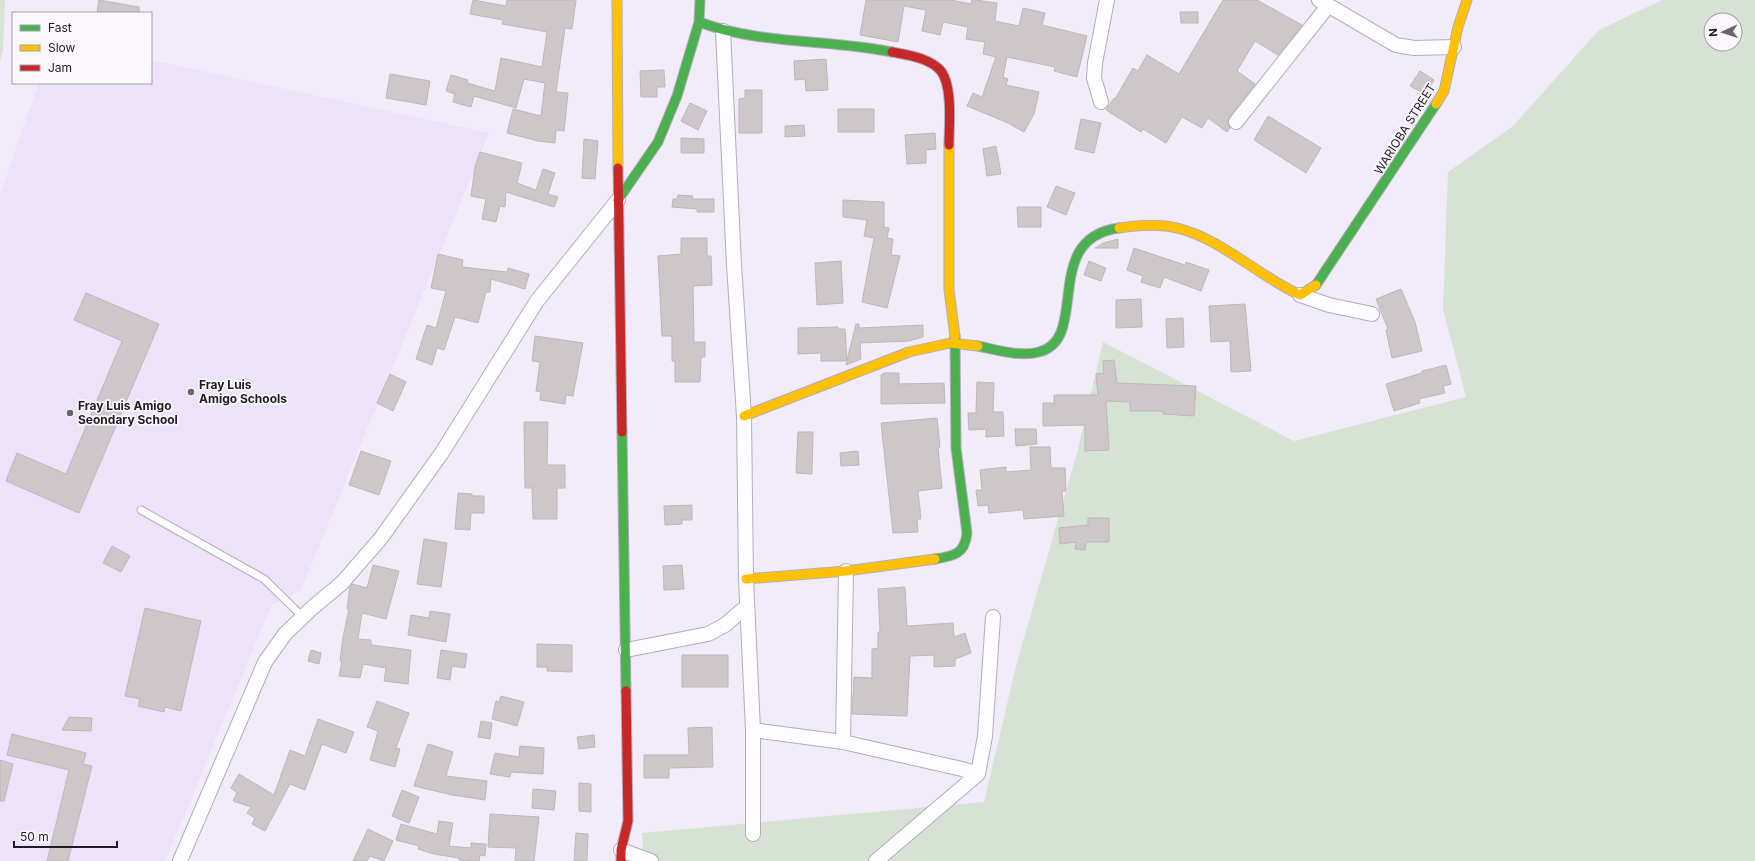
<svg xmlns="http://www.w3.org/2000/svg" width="1755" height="861" font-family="Inter,sans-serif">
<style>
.built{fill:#ede2fa}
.green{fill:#d6e3d4;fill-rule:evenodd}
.building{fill:#cec7ca;stroke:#beb7b9}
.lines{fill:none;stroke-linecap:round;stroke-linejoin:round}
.lane-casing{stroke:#b3adb9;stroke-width:9}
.street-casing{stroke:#b3adb9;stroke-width:16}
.fast-casing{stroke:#b3adb9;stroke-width:11}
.slow-casing{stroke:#b3adb9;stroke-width:11}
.jam-casing{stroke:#b3adb9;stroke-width:11}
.lane{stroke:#fdfcfe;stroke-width:7}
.street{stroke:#fdfcfe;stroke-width:14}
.fast{stroke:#4caf50;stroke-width:9}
.slow{stroke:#ffc107;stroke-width:9}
.jam{stroke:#c62828;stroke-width:9}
.poi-dot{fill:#6a646f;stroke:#f9f7fc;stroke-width:1.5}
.labels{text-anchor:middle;stroke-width:3.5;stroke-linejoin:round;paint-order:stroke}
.street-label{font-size:12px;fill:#201c25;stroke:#f9f7fc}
.poi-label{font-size:12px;font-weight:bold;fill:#201c25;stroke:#f9f7fc;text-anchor:start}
</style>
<rect width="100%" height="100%" fill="#f2ebf9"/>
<path class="built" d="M151,60L489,133L301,590L272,604L165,861H0V194L39,83H151Z"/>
<path class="green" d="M0,0H5L3,51L0,61Z
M1662,0H1755V861H644L642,833L984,802L1016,666L1077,453L1103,342L1294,441L1466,397L1443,309L1448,172L1513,126L1599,30ZM1711,20H1735V44H1711Z"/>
<path class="building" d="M99,0L139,7V13H97Z
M473,0L506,6L507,0H576L572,29L565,28L556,92L568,93L564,131L556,130L555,143L538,141L507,133L513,109L541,116L545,83L524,79L516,108L474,96L471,107L453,102L455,94L446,91L451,75L468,80L467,83L495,91L501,58L542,67L547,32L502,24L503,20L470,14Z
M866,0H951L971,4L972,0H976L997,3L995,21L1019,26L1023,8L1045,13L1042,25L1087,36L1077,77L1054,71L1055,67L1007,57L1003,77L1008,79L1006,85L1039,92L1034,114L1024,132L1008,123L967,106L973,93L982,97L996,57L983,54L985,42L966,39L968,27L943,22L940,35L922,31L926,10L904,6L898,42L860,35Z
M1223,0H1257L1302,25L1278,55L1255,41L1237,71L1255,84L1229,117L1228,121L1230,128L1227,132L1208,118L1202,128L1182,117L1166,143L1143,129L1141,132L1106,110L1114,98L1115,99L1133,68L1138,71L1147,55L1179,74Z
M1180,12H1198V23H1181Z
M826,59L828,90L806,91L805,79L795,80L794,61Z
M664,70L665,87H657V97H641L640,71Z
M1420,71L1434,80L1425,94L1410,86Z
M390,74L430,81L426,105L386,98Z
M745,90H762V133H739V99L745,98Z
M690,103L707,111L698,130L681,121Z
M838,109H874V132H838Z
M1268,116L1321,148L1306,173L1254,140Z
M1081,119L1101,123L1094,153L1075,149Z
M804,125L805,136L785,137V126Z
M935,133L936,149L926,150V163L907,164L905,135Z
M681,138L704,139V153H681Z
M584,139L598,141L595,179L582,178Z
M996,146L1001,174L987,176L983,149Z
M480,152L522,163L517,183L536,190L543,169L555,173L548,194L558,197L554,207L506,192L505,207L500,206L496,222L482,219L486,199L471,196L475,167Z
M1056,186L1075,193L1066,215L1047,207Z
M678,195L693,196L692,199H714V212H697V209L672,207L673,199H677Z
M843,200L884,202V227L889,228L887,238L893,239L891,255L900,256L887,308L862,302L874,238L864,236L867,220L843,217Z
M1017,207H1041V227H1018Z
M681,238H707V256H711L712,285L693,286L694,342H705V357H701L700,382H675V361H672V336H662L658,256L681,254Z
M1118,239V248H1095L1103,243Z
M1134,248L1185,265L1186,262L1209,270L1201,291L1164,277L1160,288L1141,282L1143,276L1127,270Z
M438,254L463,260L462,267L507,272L508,268L529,274L525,289L491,279L490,292H486L478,323L455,317L444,350L437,348L432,365L416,359L427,325L436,328L446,291L431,288Z
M841,261L843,303L817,305L815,263Z
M1089,261L1106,268L1101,281L1084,275Z
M1401,289L1415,322L1422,351L1392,358L1386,330L1388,329L1376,299Z
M86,293L159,324L79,513L6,481L17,453L66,474L122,341L74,320Z
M1141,299L1142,327L1116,328V300Z
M1245,304L1251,371L1231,372L1230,341L1211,342L1209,306Z
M1183,318L1184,347L1167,348L1166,319Z
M856,324H859V328L923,325V337L909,341L860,343L861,359L846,365L847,361H821V353L798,354V328L838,327V329H845L847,360Z
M535,336L583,343L573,396L566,395L565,404L540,400L541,392L536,391L540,362L532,361Z
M1114,360L1117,383L1196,386L1194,416L1163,414V411H1130V402L1106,401L1109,450L1085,451V425L1043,426V403H1054V395H1098L1096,374L1104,373L1103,361Z
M1446,365L1451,384L1443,386L1445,393L1419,399L1420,403L1394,411L1386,384L1422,373V371Z
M884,373H899V384L944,383L945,403L881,404V375Z
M390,374L406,382L393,411L377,403Z
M977,382L994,383L993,412H1003L1004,436L986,437V429L969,430L968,413H976Z
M937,418L940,447L938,448L942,488L918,491L921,519H917L918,532L893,533L881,423Z
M524,422H548L547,465H565V488H557V519H533L532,488H525Z
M1015,429H1036L1037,444L1016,446Z
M798,432H813L812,474L796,473Z
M1030,447H1050L1051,468H1065L1066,491H1062L1064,516L1024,519L1023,510L989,513L988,505L978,506L976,490H982L980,470L1006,467V472L1031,470Z
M361,451L391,461L379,495L349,485Z
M858,451L859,465L841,466L840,453Z
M458,493L472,494V496H484V513H471L470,530L455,529Z
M692,505V520H682V524L665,525L664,506Z
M1088,518H1109V542H1086L1085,550L1075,549L1076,542L1060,544L1059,528L1088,525Z
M424,539L447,543L441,587L417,584Z
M112,546L130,556L121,572L103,563Z
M373,565L399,571L386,619L362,613L358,639L371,640V645L411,650L408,684L384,681L386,668L363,664L360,678L339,676L342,661H340L343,637L349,609H347L350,587L352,584L367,588Z
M682,565L684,589L664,590L663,566Z
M905,587L907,626L953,623L954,637L965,633L971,653L955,659V666L934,667V655L910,656L907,716L852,714L854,677L872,678V649L878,648V632H880L878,589Z
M145,608L201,621L181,711L165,707L164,712L138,706L140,699L125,696Z
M430,611L450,614L446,642L408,635L411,615L429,618Z
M537,644L572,645V672L547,671V667H537Z
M311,650L321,653L319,664L308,661Z
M441,650L467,654L465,668L452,666L450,680L437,678Z
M682,655H728V687H682Z
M501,696L524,702L517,726L492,719L496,701L499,702Z
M377,701L409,713L396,748L400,749L395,767L370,760L378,731L367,727Z
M69,717L92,718L91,731L62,730Z
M318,719L354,732L346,753L322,744L305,790L290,784L265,831L252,824L255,818L247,813L251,807L233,801L237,793L231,788L239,774L274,795L290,750L305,756Z
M481,721L492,723L490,739L478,737Z
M712,727L713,767L669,768V778H644V755H689L688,728Z
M12,734L86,753L83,764L92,766L68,861H47L69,770L7,755Z
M594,735L595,747L579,749L577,737Z
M428,744L453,752L446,776L487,781L485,800L452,795L414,786Z
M520,746L544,748L543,774L511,772L510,777L490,774L495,753L519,757Z
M0,760L13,764L4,801H0Z
M579,783L591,784V812L579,811Z
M533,789L556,791L554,810L532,808Z
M402,790L419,797L409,823L392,816Z
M490,814L539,817L534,861H515L516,848L488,847Z
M439,821L453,823L449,846L471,848V843L486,844L485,856L480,855L479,861L459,860V858L434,854L418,849L419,846L396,840L401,824L437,834Z
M368,829L393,841L384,861L370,856L367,861H353Z
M576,833L588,834L587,861H574Z"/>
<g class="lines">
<defs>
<path id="lane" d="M141,510L264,579L303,617"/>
<path id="street" d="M1319,0L1396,45L1414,48L1454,47
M723,31L734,265L744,416L746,579L753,730V834
M1101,102L1094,78L1095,63L1107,0
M1236,122L1328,6
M1300,295L1329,305L1372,314
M626,650L708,634L725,625L747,606
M753,730L843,742L962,769L978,774
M843,742L846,571
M621,850L651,861
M180,861L265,662L285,634L312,608L342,583L381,538L441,454L537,301L618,200
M876,861L978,774L985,736L993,617"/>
<path id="fast" d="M699,22C761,45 828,39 892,52
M618,200L658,142L677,96L699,22L700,0
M1316,285L1436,104
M978,346C998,350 1019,357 1039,352C1091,339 1040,238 1119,228
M622,432L626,691
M935,559C954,556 965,554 967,533L956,448L955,336"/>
<path id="slow" d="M617,0L618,168
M1436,104L1444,91L1458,27L1467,0
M949,145V290L955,336
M1119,228C1138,225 1158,223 1177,228C1222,239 1258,276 1300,295L1316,285
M744,416L909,352L950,343L978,346
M746,579L846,571L935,559"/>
<path id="jam" d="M892,52C908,55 930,58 941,71C953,87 949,125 949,145
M618,168L622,432
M621,861V850L628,821L626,691"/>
</defs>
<use href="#lane" class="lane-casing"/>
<use href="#street" class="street-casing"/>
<use href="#fast" class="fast-casing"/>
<use href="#slow" class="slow-casing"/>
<use href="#jam" class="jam-casing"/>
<use href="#lane" class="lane"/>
<use href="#street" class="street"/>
<use href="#fast" class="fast"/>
<use href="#slow" class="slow"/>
<use href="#jam" class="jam"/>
</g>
<g class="poi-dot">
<circle cx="191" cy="392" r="4"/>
<circle cx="70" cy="413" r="4"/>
</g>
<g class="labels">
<g class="street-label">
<text transform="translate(1405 129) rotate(-58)" y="4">WARIOBA STREET</text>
</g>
<g class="poi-label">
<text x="199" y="389">Fray Luis<tspan x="199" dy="14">Amigo Schools</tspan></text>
<text x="78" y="410">Fray Luis Amigo<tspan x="78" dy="14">Seondary School</tspan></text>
</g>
</g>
<rect x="12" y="12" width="140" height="72" fill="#f9f7fc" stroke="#a29fa6"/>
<rect x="20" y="25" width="20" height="6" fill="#4caf50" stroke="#a29fa6"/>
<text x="48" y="32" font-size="12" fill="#201c25">Fast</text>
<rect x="20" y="45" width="20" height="6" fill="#ffc107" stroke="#a29fa6"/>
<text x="48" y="52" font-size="12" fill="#201c25">Slow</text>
<rect x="20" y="65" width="20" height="6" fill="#c62828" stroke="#a29fa6"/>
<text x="48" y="72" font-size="12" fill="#201c25">Jam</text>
<g transform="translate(1723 32) rotate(267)"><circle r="19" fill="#f9f7fc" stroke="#a29fa6"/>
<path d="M0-3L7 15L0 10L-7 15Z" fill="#6a646f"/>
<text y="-6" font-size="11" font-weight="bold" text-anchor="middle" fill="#201c25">N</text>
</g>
<path d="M14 841v6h103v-6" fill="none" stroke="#201c25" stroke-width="2"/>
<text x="20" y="841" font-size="12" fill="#201c25" stroke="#f9f7fc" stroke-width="3" paint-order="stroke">50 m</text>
</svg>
